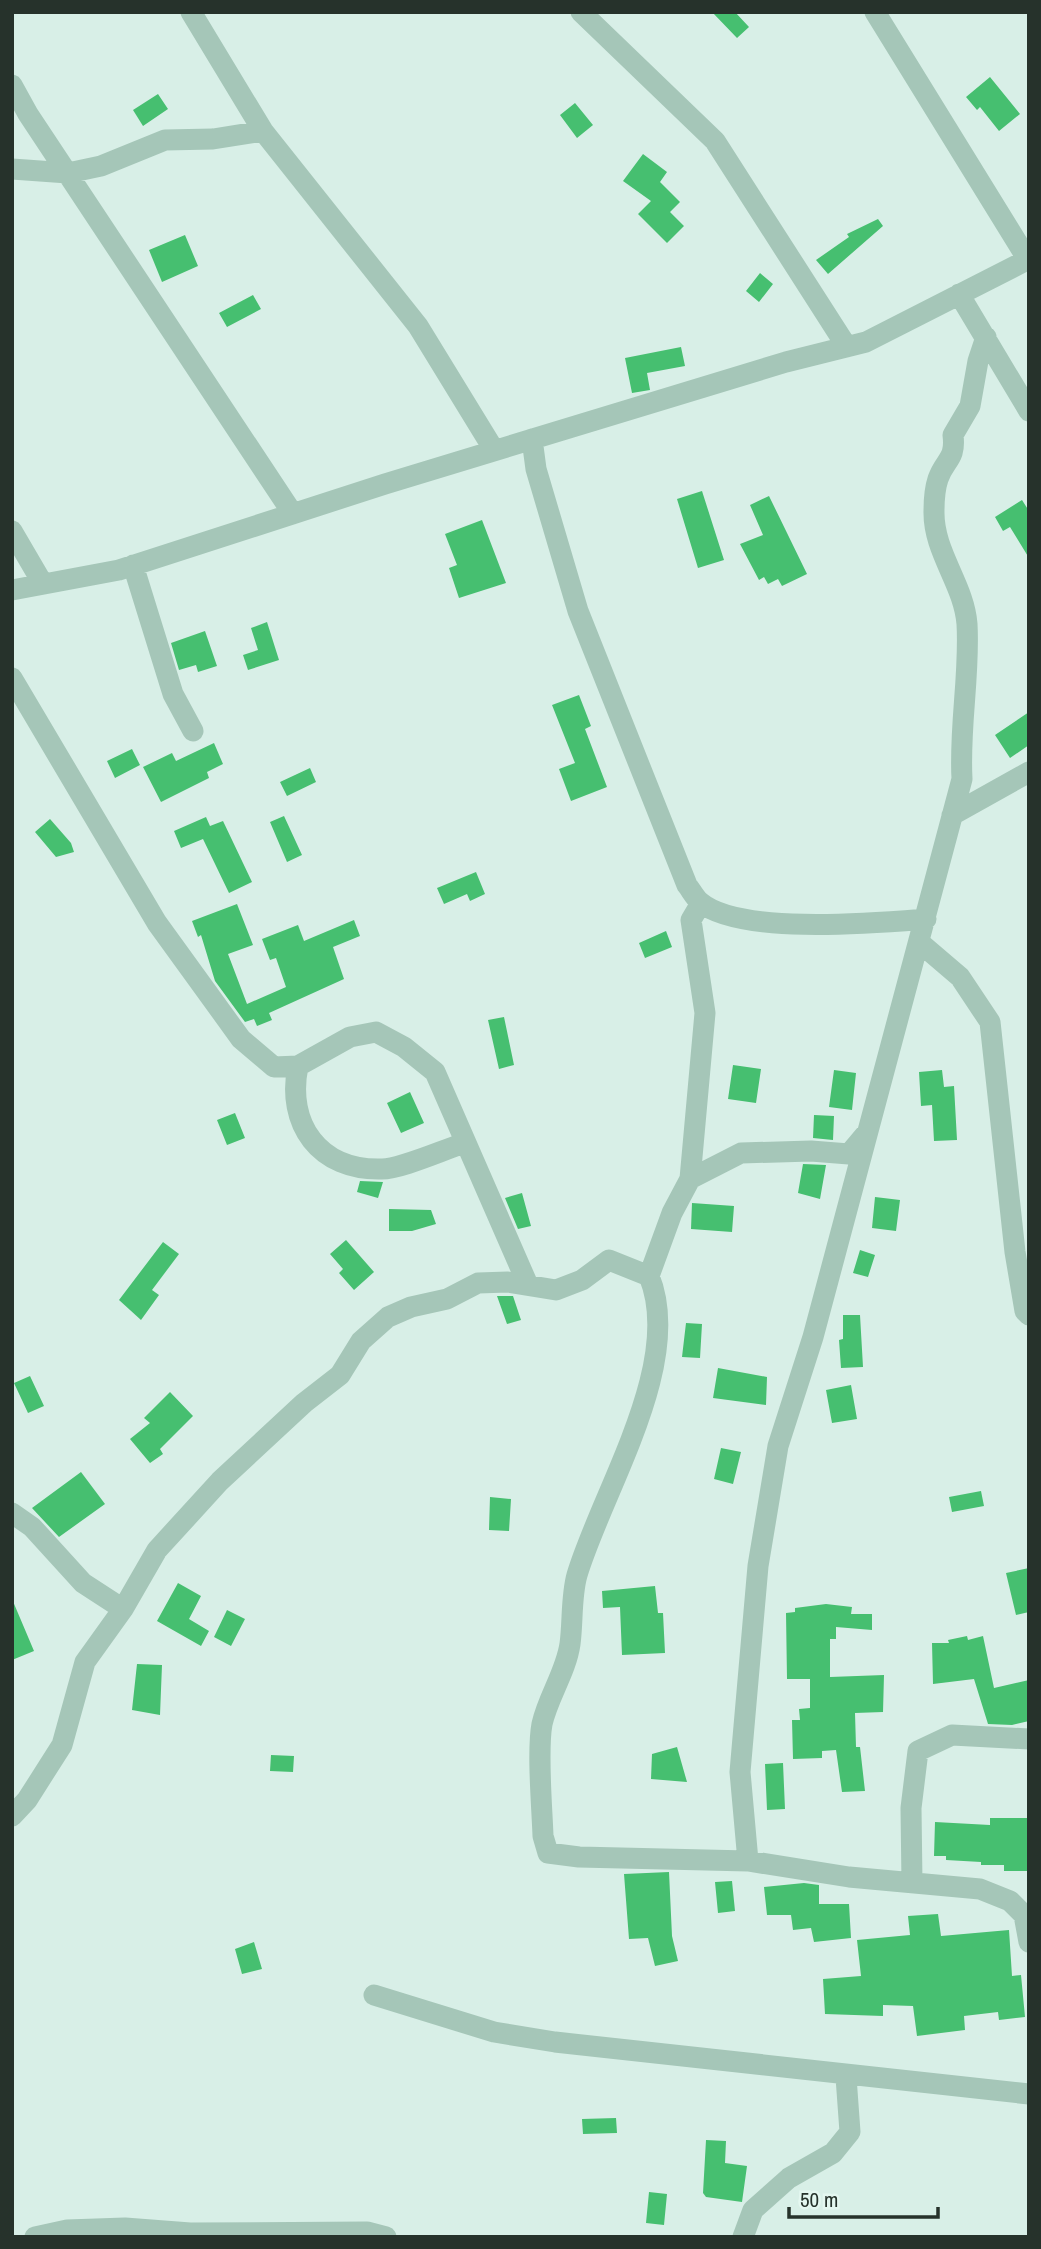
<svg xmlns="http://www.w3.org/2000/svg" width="1041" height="2249" font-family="'Archivo Narrow',sans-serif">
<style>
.building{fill:#46bf70}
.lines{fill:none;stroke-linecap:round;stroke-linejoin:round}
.street{stroke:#a5c6b8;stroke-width:21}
</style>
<rect width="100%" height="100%" fill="#d8efe7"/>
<path class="building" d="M712,12H735L749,27L737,38Z
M990,77L1020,114L999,131L980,107L977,110L966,97Z
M158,94L168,109L143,126L133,110Z
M575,103L593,125L577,138L560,115Z
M643,154L667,172L660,182L680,202L670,212L684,226L667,243L638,214L651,201L623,181Z
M878,219L883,226L828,274L816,260L849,237L847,234Z
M185,235L198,266L162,282L149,250Z
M760,273L773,284L759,302L746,291Z
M253,295L261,309L227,327L219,313Z
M681,347L685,366L647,373L650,390L632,393L625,358Z
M702,491L724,560L698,568L677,499Z
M769,496L807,574L782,586L778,579L768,584L764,577L759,580L740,544L763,535L750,505Z
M1022,500L1029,511V558L1010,527L1003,531L995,517Z
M482,520L506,583L459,598L449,568L457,565L445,534Z
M267,622L279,660L248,670L243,655L258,650L251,628Z
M205,631L217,666L198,672L196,665L179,670L171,643Z
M579,695L591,726L585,729L607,787L571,801L559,769L575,763L552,705Z
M1029,712V745L1010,758L995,735Z
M214,743L223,764L207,772L209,778L161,802L143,767L172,753L176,761Z
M132,749L140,765L115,778L107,761Z
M310,768L316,782L287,796L280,782Z
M284,816L302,855L287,862L270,822Z
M206,817L210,826L223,821L252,882L229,893L203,839L181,848L174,831Z
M50,819L71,843L74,852L56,857L35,832Z
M476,872L485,894L470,901L467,894L444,904L437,888Z
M237,904L253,945L228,954L247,1004L286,987L276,958L270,960L262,939L298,925L304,941L354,920L360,936L333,947L344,979L269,1013L272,1020L257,1026L254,1019L245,1022L215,981L201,935L198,937L192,921Z
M666,931L672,947L645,958L639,943Z
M504,1017L514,1065L499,1069L488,1020Z
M733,1065L761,1069L756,1103L728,1099Z
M834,1070L856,1073L852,1110L829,1107Z
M942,1070L944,1087L954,1086L957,1140L934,1141L932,1105L921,1106L919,1072Z
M410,1092L424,1123L401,1133L387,1103Z
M235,1113L245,1138L227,1145L217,1120Z
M814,1115L834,1116L833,1140L813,1138Z
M803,1164L826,1165L820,1199L798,1193Z
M360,1181L383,1182L378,1198L357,1192Z
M522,1193L531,1226L518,1229L505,1198Z
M875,1197L900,1200L896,1231L872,1228Z
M692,1203L734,1206L732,1232L691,1229Z
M389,1209L431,1210L436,1224L412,1231H389Z
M346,1240L374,1272L354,1290L339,1273L343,1269L330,1254Z
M163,1242L179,1254L152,1290L159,1295L141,1320L119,1300Z
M860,1250L875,1255L868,1277L853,1273Z
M497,1296H513L521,1320L507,1324Z
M843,1315H860L863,1367L841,1368L839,1340L843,1339Z
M686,1323L702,1324L700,1358L682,1357Z
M718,1368L767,1377L766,1405L713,1398Z
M30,1376L44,1406L28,1413L14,1383Z
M851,1385L857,1419L832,1423L826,1390Z
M170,1392L193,1416L160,1449L163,1454L150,1463L130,1439L150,1423L144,1418Z
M721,1448L741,1452L733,1484L714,1479Z
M81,1472L105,1504L59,1537L32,1508Z
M981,1491L984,1506L952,1512L949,1497Z
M490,1497L511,1499L509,1531L489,1530Z
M1029,1568V1612L1016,1615L1006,1573Z
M178,1583L201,1596L189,1619L209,1631L201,1646L157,1621Z
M655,1586L658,1613H663L665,1653L622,1655L620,1607L603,1608L602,1591Z
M12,1599L34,1651L12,1660Z
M826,1604L852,1607L851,1614H872V1630L836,1627V1639H830V1677L884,1675L883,1712L855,1713L856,1747H860L865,1791L842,1792L836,1750L822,1751V1758L793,1759L792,1720H800L799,1709L810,1708V1679H787L786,1613L795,1612V1608Z
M227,1610L245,1619L231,1646L214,1637Z
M967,1636L968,1640L983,1636L994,1688L1029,1680V1721L1012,1725L988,1724L974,1679L933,1684L932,1643H949L948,1640Z
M137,1664L162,1665L160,1715L132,1710Z
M677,1747L687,1782L651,1779L652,1754Z
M271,1755L294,1756L293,1772L270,1771Z
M783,1763L785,1809L767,1810L765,1764Z
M990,1818H1029V1871H1004V1865H981V1862L946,1860V1856H934L935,1822L990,1825Z
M669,1872L672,1936L678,1961L655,1966L648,1938L629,1939L624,1874Z
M732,1881L735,1911L718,1913L715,1882Z
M804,1883L819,1885V1904H849L851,1938L814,1942L811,1928L793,1930L791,1915H767L764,1887Z
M938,1914L941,1936L1009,1930L1012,1976L1021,1975L1025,2017L999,2020L998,2012L964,2016L965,2030L917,2036L913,2006L883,2005V2016L825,2014L823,1979L861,1976L857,1940L910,1935L908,1916Z
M254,1942L262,1969L242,1974L235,1949Z
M616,2118L617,2133L583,2134L582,2119Z
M706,2140L726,2141L725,2163L747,2166L742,2202L706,2197L703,2193Z
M649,2192L667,2194L664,2225L646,2223Z"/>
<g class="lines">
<path class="street" d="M191,12L263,131L418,326L494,450
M581,12L715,141L847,347
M875,12L1028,260
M12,85L28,114L293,514
M12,169L68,173L101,166L165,140L213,139L263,131
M959,294L1029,411
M986,337L978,361L970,406L953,435C956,460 945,459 938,479C935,488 934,502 934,511C933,552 964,584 967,624C970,675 959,727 962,779L813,1337L778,1446L758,1566L740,1772L748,1861L849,1877L980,1889L1010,1901L1024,1915L1029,1942
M532,439L536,469L578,611L687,885C691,890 695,898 700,902C739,935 875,923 926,919
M12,531L43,584
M133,565L173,694L193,731
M12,590L119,570L385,484L786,362L866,342L1029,259
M12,678L157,923L241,1039L274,1067L298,1066L350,1037L376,1032L404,1047L435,1072L528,1285
M952,815L1029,772
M919,942L960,977L990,1022L1015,1252L1025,1311L1029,1315
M298,1066C286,1124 319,1171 382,1169C401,1169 445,1149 465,1143
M690,1179L705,1013L691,920L701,903
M649,1276C685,1363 602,1491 577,1575C571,1596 573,1622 570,1644C566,1672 548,1697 542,1724C537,1751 542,1807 543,1836L548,1853L579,1857L748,1861
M12,1513L32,1527L83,1583L123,1609
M12,1816L27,1800L62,1745L85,1662L123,1609L157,1550L220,1481L304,1403L340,1375L361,1341L388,1317L411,1307L447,1299L478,1283L508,1282L556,1290L582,1280L609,1260L649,1276L672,1213L690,1179L741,1153L811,1151L849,1154L865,1135
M912,1883L911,1808L918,1751L952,1735L1029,1739
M374,1995L494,2032L555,2042L1029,2094
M35,2237L67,2230L125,2228L190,2233L367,2232L386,2237
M743,2237L753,2210L789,2178L833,2153L850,2132L846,2077"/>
</g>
<rect width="1041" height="2249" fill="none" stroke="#26322b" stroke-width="28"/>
<path d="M789 2207v10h149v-10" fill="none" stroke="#26322b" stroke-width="3.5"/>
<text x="800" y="2207" font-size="21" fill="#26322b" stroke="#e4f7f0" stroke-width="5" paint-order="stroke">50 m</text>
</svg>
